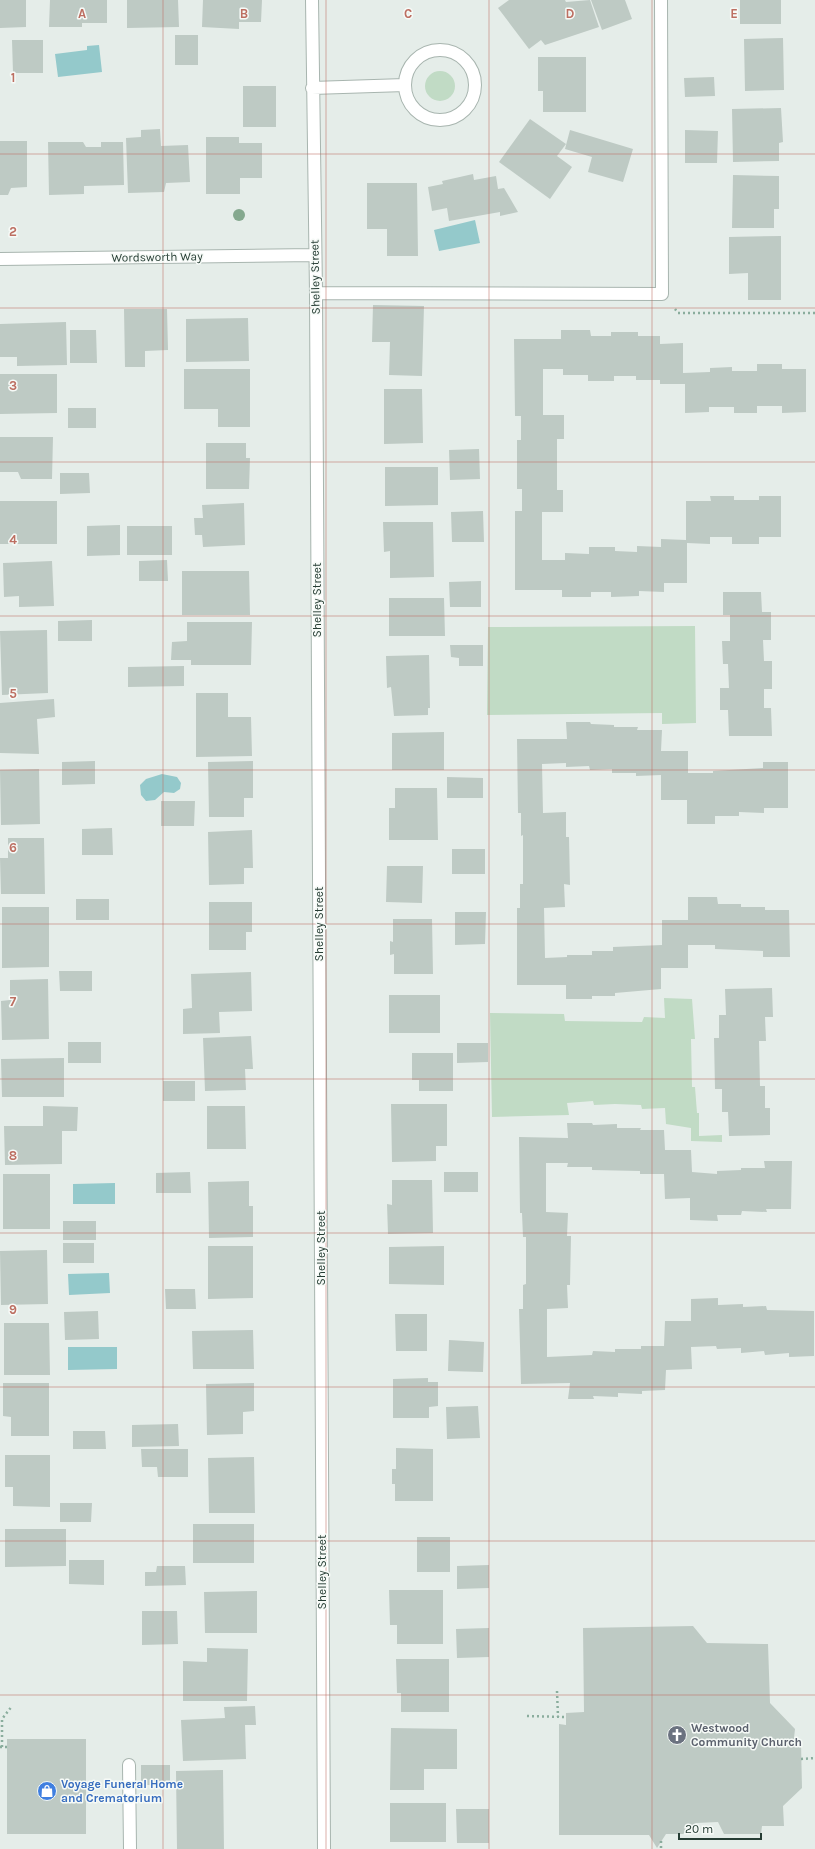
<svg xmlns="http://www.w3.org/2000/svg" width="815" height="1849" font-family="Karla,sans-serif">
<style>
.green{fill:#c1dbc5}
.water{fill:#94c9cb}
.building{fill:#becac4}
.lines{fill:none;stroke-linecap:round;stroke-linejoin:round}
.minor-casing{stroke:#a8b5af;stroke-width:14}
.path{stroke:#8aad9d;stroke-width:2.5;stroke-dasharray:2 3;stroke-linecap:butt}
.minor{stroke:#fff;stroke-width:12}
.tree{fill:#84a88e}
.grid{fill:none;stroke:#bd6f62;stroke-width:1;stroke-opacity:0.55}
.labels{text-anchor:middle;stroke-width:3;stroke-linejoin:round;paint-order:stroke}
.street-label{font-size:12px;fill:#263d34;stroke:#f6faf7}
.worship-label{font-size:12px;font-weight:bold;fill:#5b616d;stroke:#f6faf7;text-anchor:start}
.shop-label{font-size:12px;font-weight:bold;fill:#366cbe;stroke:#f6faf7;text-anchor:start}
.grid-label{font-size:13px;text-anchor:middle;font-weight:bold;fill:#bd6f62;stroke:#f6faf7;stroke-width:3;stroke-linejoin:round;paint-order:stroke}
</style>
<rect width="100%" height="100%" fill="#e5ede9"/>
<path class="green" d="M425 86a15 15 0 1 1 30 0a15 15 0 1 1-30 0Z
M695,626L696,723L662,724V713L487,715L488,627Z
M664,998L692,999L695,1039H691L692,1087H695L697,1113H699V1136L722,1135V1142L691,1141V1128L666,1124L665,1108L642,1109L641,1105L615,1104L594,1105L593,1101L567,1103L569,1115L492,1117L490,1013L564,1014L565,1021L642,1022L644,1017L665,1018Z"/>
<path class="water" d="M99,45L102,72L58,77L55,54L87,50V46Z
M475,220L480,243L439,251L434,230Z
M162,774L177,777L181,783L180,789L174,793L164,792L155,800L146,801L141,795L140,785L146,779Z
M115,1183V1204H73V1184Z
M109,1273L110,1293L69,1295L68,1274Z
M68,1347H117V1369L68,1370Z"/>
<path class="building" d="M0,0H26V27L0,28Z
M50,0H107V23H82V27H49Z
M127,0H178L179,27L127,28Z
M203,0H262L261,22H239V29L202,27Z
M509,0H565L566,2L590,0L599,27L545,45L541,40L529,49L498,8Z
M591,0H625L632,19L602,30Z
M740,0H781V24H740Z
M175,35H198V65H175Z
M783,38L784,90L745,91L744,39Z
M12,40H43V73H13Z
M538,57H586V112H543V91H538Z
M714,77L715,96L685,97L684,78Z
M243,86H276V127H243Z
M781,108L783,142L779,143V161L733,162L732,109Z
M530,119L566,144L557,156L572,167L550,199L499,162Z
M160,129L161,146L188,145L190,182L166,183L164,192L128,193L126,138L141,137V130Z
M570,130L633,149L623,182L588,172L592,157L565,149Z
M685,130L718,131L717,163H685Z
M206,137H239V143H262V178H240V194H206Z
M0,141H27V187L11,188L8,195H0Z
M48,142H83L86,147H101V142H123L124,185L84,186V194L49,195Z
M473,174L474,180L496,176L498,189L504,188L518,212L500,216V212L449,221L447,208L432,211L428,187L443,184L442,181Z
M733,175L779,176V209H774V228H732Z
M367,183H417L418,256H387V229H367Z
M781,236V300H748V273L729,274V237Z
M373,305L424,306L422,376L389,375L390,342H372Z
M124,309H167L168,350L145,351V367H125Z
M248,318L249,361L186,362V319Z
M66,322L67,365L17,366V357H0V324Z
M70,330H96L97,363H70Z
M561,330H590L591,336H611V332H638V336H660V344L683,343V373L710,372V368L732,367V371H757V364H782V369H806V412L782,413V406H757V413H734V407H709V412L685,413V384H660V380H636V376H614V381H588V375H563V369H543V415H564V439H557V490H563V512H542V560H565V553L589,554V547H615V551L637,552V546L661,547V539L686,540V501H711L710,496H734V500H759V496H781V537H759V544H732V537H710V544L687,543V583H664V592L639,591V596L611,597V592H591V597H562V590H515V511H522V489H517V440H521V416H515L514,339H561Z
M184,369H250V427H218V409H184Z
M0,374H57V413L0,414Z
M384,389H422L423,443L384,444Z
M68,408H96V428H68Z
M0,437H53L52,479H21L18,472H0Z
M206,443H246V458H250L249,489H206Z
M479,449L480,479L450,480L449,450Z
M385,467H438V505L385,506Z
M60,473H89L90,493L60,494Z
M0,501H57V544H0Z
M244,503L245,545L203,547L202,535H195L194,518H203L202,505Z
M483,511L484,542H452L451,512Z
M383,522H433L434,577L390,578V551L384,552Z
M120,525V555L87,556V526Z
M127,526H172V555H127Z
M167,560L168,581H139V561Z
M52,561L54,606L19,607V596L4,597L3,563Z
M182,571H249L250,615H182Z
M481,581V607H450L449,582Z
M723,592H761L762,612H771V640H763L764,661H772V689H764V708H771L772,736H729L728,710H720V688H729L728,664H723L722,641H730V615H723Z
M389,598H444L445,636H389Z
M92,620V641H58V621Z
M187,622H252L251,665H191V660H171L172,642L187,641Z
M47,630L48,693L2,695L0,631Z
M450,645H483V666H459V658L451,657Z
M429,655L430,708H428V715L394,716L391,687L387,688L386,656Z
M184,666V686L128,687V667Z
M196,693H228V717H251L252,756L196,757Z
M54,699L55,717L37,719L39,754L0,753V703Z
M566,722H590L591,724L614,725V727H638L637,730H662L661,751H688V773H713V771L763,768V762H788V808H764V813L739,812V816H715V824H687V800H661V775L636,776V773H612V769L590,770L589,766L566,767V763L542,764L543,813L566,812V837H569L570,885L564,884L565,907L544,908L545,958L567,957V955H592V951H613V947L662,945V920H688V897H717L718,904H741V907H765V910H789L790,957H763V951L715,949V945H688V968H661V989L615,993V996H592V999H566V985H517V908H520V884H523V835L521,836V813H518L517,739H567Z
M444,732V770H392V733Z
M95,761V784L62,785V762Z
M253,761V798H244V817H209L208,762Z
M39,769L40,824L1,825L0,770Z
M447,777L483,778V798H447Z
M395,788H437L438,840H389V808H395Z
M161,801H195L194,826H161Z
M112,828L113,855H82V829Z
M252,830L253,868H244V884L209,885L208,832Z
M8,838H44L45,894H1L0,858H8Z
M452,849H485V874H452Z
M387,866H423L422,903L386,902Z
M76,899H109V920H76Z
M209,902H252V932H246V950H209Z
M2,907H49V967L2,968Z
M455,912H486L485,944L455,945Z
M393,919H432L433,974H394V954L390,955V941L393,942Z
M59,971H92V991H60Z
M251,972L252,1011L219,1012L220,1033L183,1034V1009L192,1008L191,974Z
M48,979L49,1039L2,1040L1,1001L10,1000V980Z
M772,988L773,1017H765L766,1041H759L760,1086H765V1108H770V1135L729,1136L728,1112H722V1089H715L714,1038H719V1015H726L725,989Z
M389,995H440V1033H389Z
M251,1036L253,1069H245L246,1090L205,1091L203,1038Z
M68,1042H101V1063H68Z
M457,1043H488V1062L457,1063Z
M412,1053H453V1091H419V1080H412Z
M64,1058V1097H2L1,1059Z
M163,1081H195V1101H163Z
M391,1104H447V1146H436V1161L392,1162Z
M43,1106L78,1107L77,1131H62V1164L5,1165L4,1126H43Z
M207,1106H245L246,1149H207Z
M567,1123H592L593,1125L617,1124V1128H641L640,1130H664L665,1150H691L692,1172L717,1174V1171L741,1170V1168H765L764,1161H792L791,1209H766L767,1212L742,1211L741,1215H717L718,1221L690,1220V1198L665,1199L664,1174H640V1171L592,1170V1167H567L568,1163H546V1212L568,1213L567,1236H571L570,1285H567L568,1308L547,1309V1357L592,1355L593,1351L615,1352V1349H641V1346H664L665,1321H691V1299L718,1298V1305L743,1304V1307L766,1306L767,1310L814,1311V1356L789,1357V1353L765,1355L764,1351L741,1353V1348L717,1349L716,1346L691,1347L692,1369L666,1370L665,1390L642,1391V1394L618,1393V1397L593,1396L594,1399H568L570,1383L521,1384L519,1309H523V1285L526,1284V1237H523L522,1213H520L519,1137L568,1138Z
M190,1172L191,1193H156V1173Z
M444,1172H478V1192H444Z
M3,1174H50V1229H3Z
M392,1180H432L433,1233L388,1234L387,1204L392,1205Z
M249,1181V1206H253V1237L209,1238L208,1182Z
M63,1221H96V1240H63Z
M63,1243H94V1263H63Z
M208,1246H253V1298L208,1299Z
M444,1246V1285L389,1284V1247Z
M47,1250L48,1304L1,1305L0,1251Z
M165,1289H195L196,1309H166Z
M98,1311L99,1339L65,1340L64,1312Z
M395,1314H427V1351H396Z
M4,1323H49L50,1375H4Z
M253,1330L254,1369H193L192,1331Z
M449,1340L484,1342L483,1372L448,1371Z
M428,1378V1382H438V1406L429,1407V1418H393V1379Z
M3,1383H49V1436H11V1417L3,1416Z
M254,1383V1411L243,1412V1434L207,1435L206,1384Z
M478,1406L480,1438L447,1439L446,1407Z
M178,1424L179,1446L132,1447V1425Z
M73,1431H105L106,1449H73Z
M396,1448L433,1449V1501H395V1484H392V1469H396Z
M141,1449H188V1477H158L157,1467H142Z
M5,1455H50V1507L13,1506V1487H5Z
M254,1457L255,1513H209L208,1458Z
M60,1503H92L91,1522H60Z
M193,1524H254V1563H193Z
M5,1529H66V1566L5,1567Z
M417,1537H450V1572H417Z
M69,1560H104V1585L69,1584Z
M489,1565V1588L457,1589V1566Z
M157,1566H185L186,1585L145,1586V1572H156Z
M389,1590H443V1644H397V1625H390Z
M257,1591V1633H205L204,1592Z
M142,1611H177L178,1644L142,1645Z
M693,1626L707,1643L768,1644L770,1703L795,1729L794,1738L801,1743L802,1788L783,1806L784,1826H762L761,1834H724L718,1822L696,1823L683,1834H666L657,1848L649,1835H559V1724L566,1725V1713L584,1712L583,1628Z
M489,1628V1657L457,1658L456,1629Z
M207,1648L248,1649L247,1701H183V1661L207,1662Z
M396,1659H449V1712H401V1693H397Z
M255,1706L256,1725H245L246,1759L183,1761L181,1720L225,1718L224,1707Z
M391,1728L457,1729V1769H424V1790H390Z
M7,1739H86V1834H7Z
M141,1765H170V1785H141Z
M223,1770L224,1849H177L176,1771Z
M390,1803H446V1842H390Z
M456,1809H489V1843H457Z"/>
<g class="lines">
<defs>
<path id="minor" d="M312,0L316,293L324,1849
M405 85a35 35 0 1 1 70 0a35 35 0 1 1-70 0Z
M312,88L405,85
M0,259L315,255
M316,293L662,294L661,0
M129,1765L130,1849"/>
</defs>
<use href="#minor" class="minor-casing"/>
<path class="path" d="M675,309L678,313H815
M557,1691L558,1717
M527,1716L566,1717
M0,1747H7
M2,1747V1719L12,1706
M801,1759L815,1758
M661,1841V1849"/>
<use href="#minor" class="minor"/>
</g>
<circle class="tree" cx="239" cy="215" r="6"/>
<path class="grid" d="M163,0V1849M326,0V1849M489,0V1849M652,0V1849M0,154H815M0,308H815M0,462H815M0,616H815M0,770H815M0,924H815M0,1079H815M0,1233H815M0,1387H815M0,1541H815M0,1695H815"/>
<defs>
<symbol id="church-disc" viewBox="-11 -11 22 22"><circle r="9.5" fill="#6b7280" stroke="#f6faf7"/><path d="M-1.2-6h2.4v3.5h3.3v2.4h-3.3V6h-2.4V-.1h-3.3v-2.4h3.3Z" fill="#fff"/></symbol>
<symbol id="shop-disc" viewBox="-11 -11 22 22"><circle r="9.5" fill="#3f7fe0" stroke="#f6faf7"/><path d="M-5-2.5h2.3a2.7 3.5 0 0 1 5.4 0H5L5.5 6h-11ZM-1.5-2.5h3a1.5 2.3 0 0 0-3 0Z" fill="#fff"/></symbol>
</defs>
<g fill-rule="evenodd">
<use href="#church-disc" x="666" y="1724" width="22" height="22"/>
<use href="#shop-disc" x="36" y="1780" width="22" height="22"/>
</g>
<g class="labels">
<g class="street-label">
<text transform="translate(157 257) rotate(-1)" y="4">Wordsworth Way</text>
<text transform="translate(315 277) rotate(-91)" y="4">Shelley Street</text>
<text transform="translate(317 600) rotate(-90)" y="4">Shelley Street</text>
<text transform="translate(319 924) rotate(-90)" y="4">Shelley Street</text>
<text transform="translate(321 1248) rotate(-90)" y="4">Shelley Street</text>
<text transform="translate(322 1572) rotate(-90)" y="4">Shelley Street</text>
</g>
<g class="worship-label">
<text x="691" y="1732">Westwood<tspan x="691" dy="14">Community Church</tspan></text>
</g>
<g class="shop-label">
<text x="61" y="1788">Voyage Funeral Home<tspan x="61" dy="14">and Crematorium</tspan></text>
</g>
</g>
<g class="grid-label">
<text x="82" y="18">A</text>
<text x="244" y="18">B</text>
<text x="408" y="18">C</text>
<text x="570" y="18">D</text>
<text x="734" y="18">E</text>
<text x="13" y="82">1</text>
<text x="13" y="236">2</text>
<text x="13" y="390">3</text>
<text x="13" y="544">4</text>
<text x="13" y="698">5</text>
<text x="13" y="852">6</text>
<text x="13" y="1006">7</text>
<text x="13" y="1160">8</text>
<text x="13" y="1314">9</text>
</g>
<path d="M679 1833v6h82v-6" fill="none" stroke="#263d34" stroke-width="2"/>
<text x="685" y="1833" font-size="12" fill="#263d34" stroke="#f6faf7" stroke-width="3" paint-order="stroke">20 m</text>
</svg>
